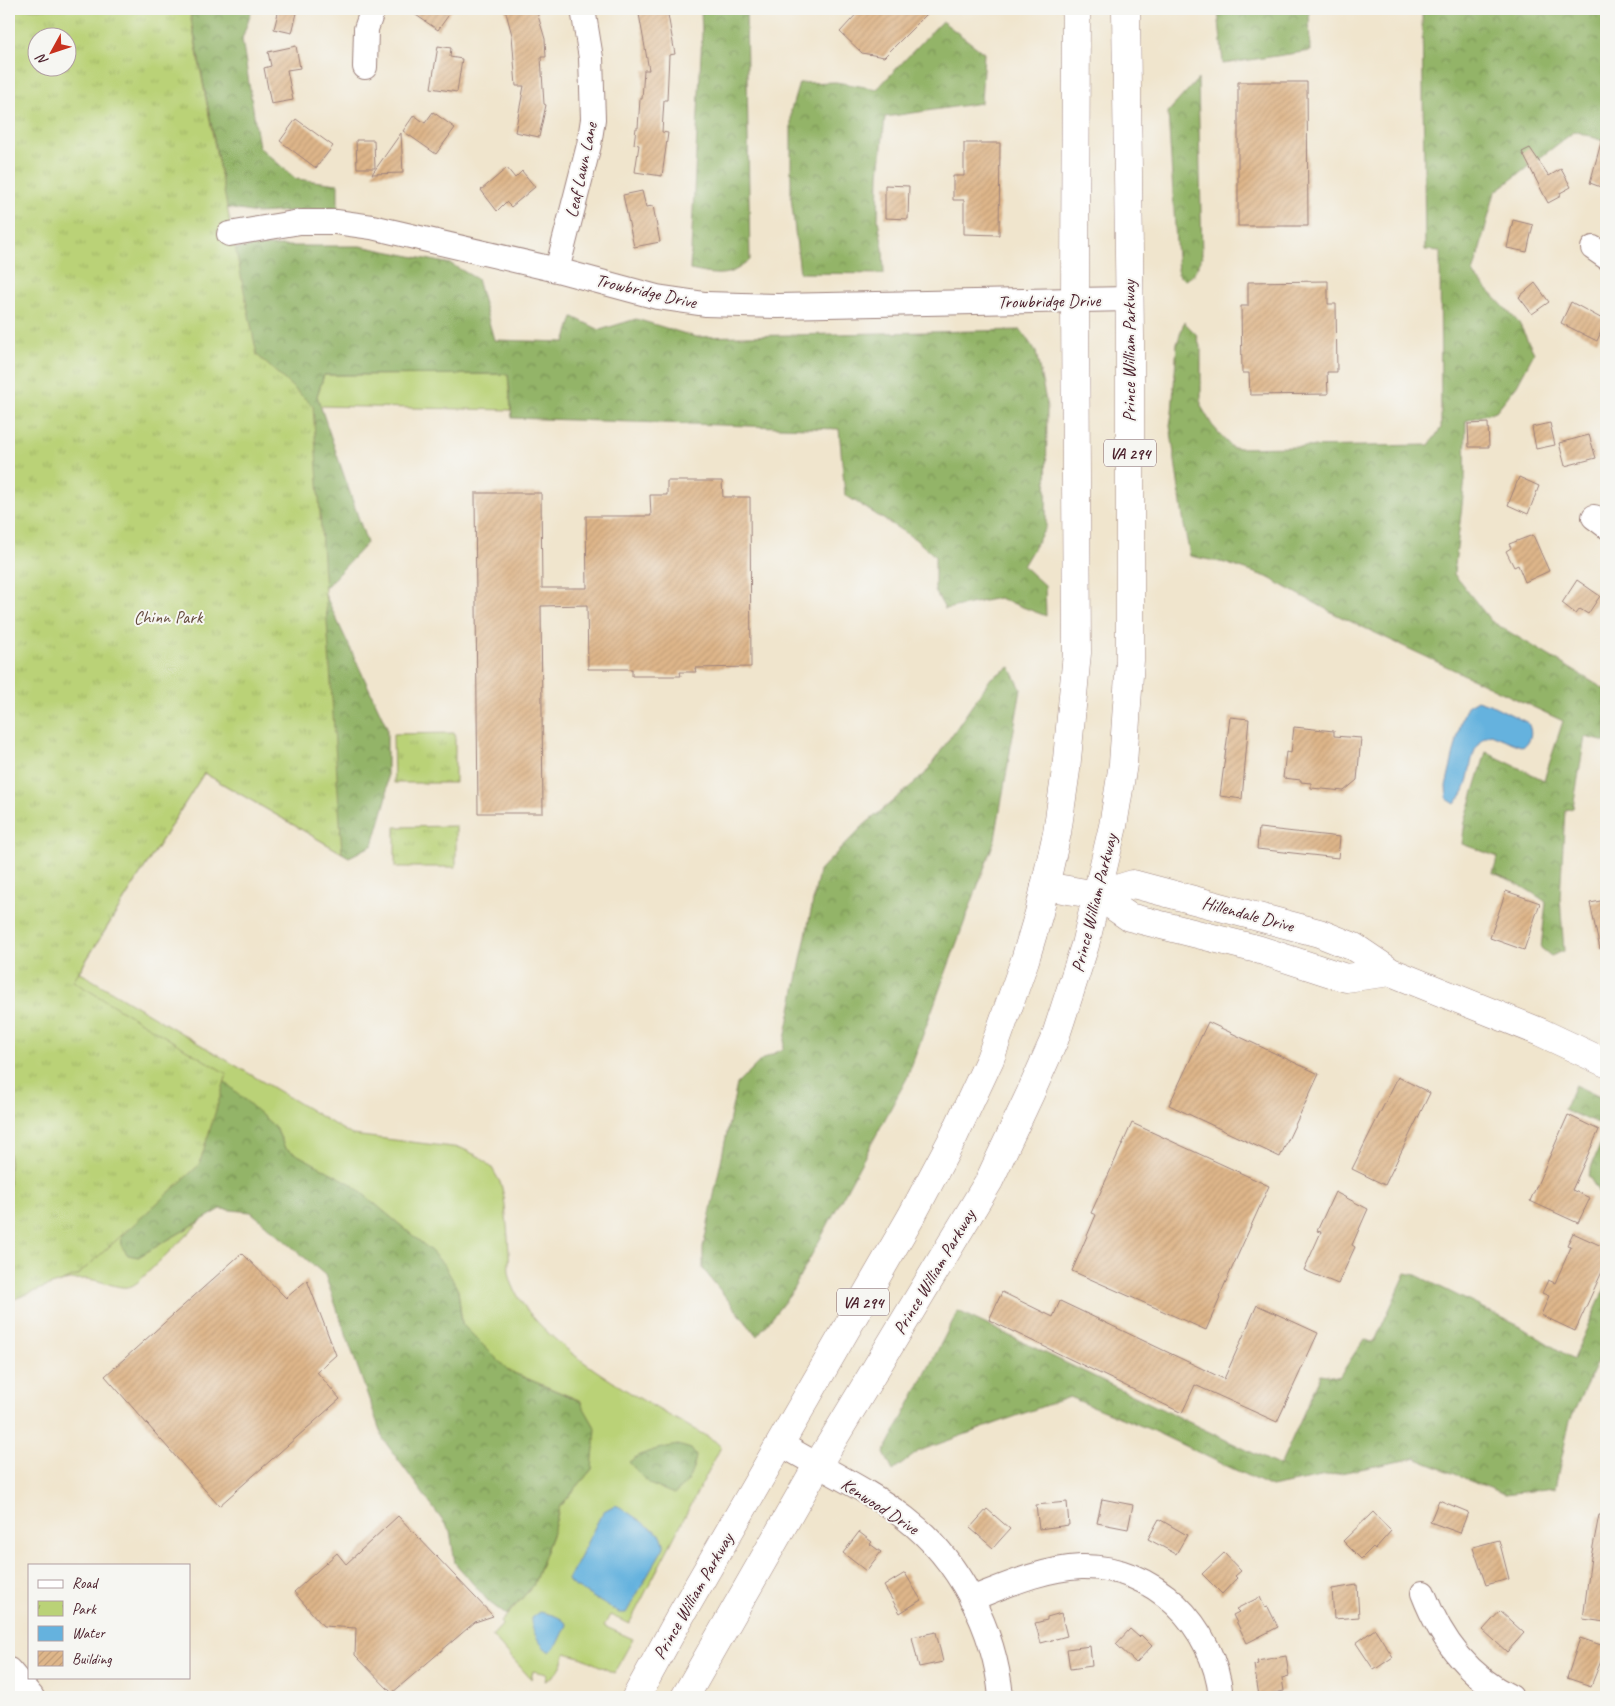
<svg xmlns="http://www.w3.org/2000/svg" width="1615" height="1706" font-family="Caveat,sans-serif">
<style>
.green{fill:#bad277;stroke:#827851}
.forest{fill:url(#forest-crowns);stroke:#6e6a4a;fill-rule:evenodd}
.park{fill:url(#park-tufts);stroke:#827851;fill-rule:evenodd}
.water{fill:#65b2de;stroke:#586884}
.building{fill:url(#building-hatch)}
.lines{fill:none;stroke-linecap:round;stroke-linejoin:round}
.minor-casing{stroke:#9d827c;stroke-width:26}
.major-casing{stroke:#9d827c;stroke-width:29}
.highway-casing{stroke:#9d827c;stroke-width:29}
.minor{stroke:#fff;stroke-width:24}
.major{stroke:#fff;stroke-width:28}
.highway{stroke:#fff;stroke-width:28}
.labels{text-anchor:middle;stroke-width:4;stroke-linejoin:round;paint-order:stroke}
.shield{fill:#f6f6f2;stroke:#7e6067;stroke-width:1}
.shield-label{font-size:16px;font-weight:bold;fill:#4a1f2b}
.street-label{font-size:18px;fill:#4a1f2b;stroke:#f6f6f2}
.park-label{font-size:18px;fill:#664c3e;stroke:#f6f6f2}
</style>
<defs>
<pattern id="forest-crowns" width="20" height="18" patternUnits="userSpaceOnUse" patternTransform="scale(1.25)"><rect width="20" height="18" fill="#93b468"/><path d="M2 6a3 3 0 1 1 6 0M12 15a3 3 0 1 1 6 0" fill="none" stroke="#7a9256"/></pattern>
<pattern id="park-tufts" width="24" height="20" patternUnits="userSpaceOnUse" patternTransform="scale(1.25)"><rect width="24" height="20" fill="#bad277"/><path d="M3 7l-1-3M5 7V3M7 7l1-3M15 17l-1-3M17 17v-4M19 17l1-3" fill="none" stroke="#a1b467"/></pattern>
<pattern id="building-hatch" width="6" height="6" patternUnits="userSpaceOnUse" patternTransform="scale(1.25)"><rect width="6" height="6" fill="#deb68a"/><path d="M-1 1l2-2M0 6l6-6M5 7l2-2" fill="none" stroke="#c09c77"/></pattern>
</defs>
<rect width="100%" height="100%" fill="#f6f6f2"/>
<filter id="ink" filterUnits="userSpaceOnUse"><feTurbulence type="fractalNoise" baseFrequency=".02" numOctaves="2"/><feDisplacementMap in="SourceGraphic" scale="10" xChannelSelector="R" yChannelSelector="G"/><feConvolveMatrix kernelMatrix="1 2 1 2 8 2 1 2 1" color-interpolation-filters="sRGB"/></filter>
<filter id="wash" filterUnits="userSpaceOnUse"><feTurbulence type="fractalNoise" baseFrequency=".0096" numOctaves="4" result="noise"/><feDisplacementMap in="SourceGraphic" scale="20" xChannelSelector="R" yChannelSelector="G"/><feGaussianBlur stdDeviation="1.12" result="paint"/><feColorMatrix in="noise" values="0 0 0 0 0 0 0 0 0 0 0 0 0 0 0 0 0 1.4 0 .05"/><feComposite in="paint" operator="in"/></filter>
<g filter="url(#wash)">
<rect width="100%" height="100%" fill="#f0e5cd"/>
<path class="green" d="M508,374L511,410L320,406L317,396L324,375Z
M79,972L352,1135L461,1148L480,1157L492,1168L501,1184L504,1197C506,1215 508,1234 509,1253C510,1259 508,1266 509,1272C520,1340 659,1409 715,1441L721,1447L629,1624L610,1615L604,1626L633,1639L614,1673L583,1658L566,1653C562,1666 558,1675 545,1681L547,1674L533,1671L531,1679L492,1636L502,1625L501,1622L533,1586L553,1532L559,1508L592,1469L581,1401L509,1371L462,1324L458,1290L313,1164L285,1148L276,1128L39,990Z
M202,1220L138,1282C135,1284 131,1287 128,1287C117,1289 97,1278 83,1279C57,1279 33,1292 9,1301V1255L114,1221L138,1257Z"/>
<path class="forest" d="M9,9H252L242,39L259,147L296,179L338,184V208L257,213L227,208L193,28L156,39L142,58L121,72L46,88L83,271C107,283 135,298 163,298C178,298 198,292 213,289L236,249L254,246H360L451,264L477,279L494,340L565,342L573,317L600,330L636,319L696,337L1021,330L1036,352L1047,406L1046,527L1023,566L1045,586L1046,616L999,598L945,609L935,591V556L915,539L845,495L839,429L512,418L508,374L324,375L317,396L367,543L323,590L387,727V796L373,845L349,857L204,773L79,972L39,990L36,998L41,1009L53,1016L69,1015L119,1028L215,1073L276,1128L285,1148L350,1183L429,1249L445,1266L458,1290L462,1324L509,1371L580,1401L596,1429L592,1469L559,1508L553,1532L533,1586L506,1615L489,1602L455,1563L450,1531L383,1439L325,1275L251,1212L221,1209L138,1257L128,1255L122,1247L121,1224L114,1221L42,1280H30L9,1255ZM38,38H68V68H38Z
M701,9H746L750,260C728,279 716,275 690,270L702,34Z
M1218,9H1309L1310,51L1223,64Z
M1422,9H1606V142L1575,131L1495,192L1473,274L1519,323L1534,353L1517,385L1496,411L1466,421L1465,479L1454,574L1491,621L1606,690V742L1585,737L1573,808L1565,810L1560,898L1564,951L1551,956L1541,948L1546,902C1529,890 1512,880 1493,873L1498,857L1462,844L1465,821L1486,752L1544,780L1563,721L1337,615L1267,577L1225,563L1190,556L1184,525L1170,425L1172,413L1177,344L1184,322L1196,334L1201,350V406L1212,425L1232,448L1429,445L1441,428L1440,251L1425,250Z
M942,21L984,53L981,103L885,117L879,175L878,220L883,248L884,274L800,273L791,197V110L799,83L836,82L877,89Z
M1198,79L1202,257L1194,274L1185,280L1178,275L1168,112Z
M1010,667L1021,689L995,839L907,1078L790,1295L757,1336L703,1269V1248L737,1084L761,1060L783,1049L819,871L863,826L925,774L991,678Z
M1575,1085L1606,1100V1126L1564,1110Z
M1606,1130V1204L1588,1175Z
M1406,1273L1416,1275L1521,1327L1573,1359L1606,1286V1342L1570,1420L1555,1488L1505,1494L1415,1458L1271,1487L1149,1429L1069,1397L919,1451L893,1471L884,1453L958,1311L1280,1466L1321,1374L1339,1377L1364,1339L1374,1343Z
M678,1445L691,1449L696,1456C693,1472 688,1485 674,1494L649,1484L629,1462C643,1451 661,1448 678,1445Z"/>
<path class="park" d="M9,9H189L215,147L257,355L313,406L342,853L204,773L73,981L227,1074L199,1165L78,1275L9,1301ZM38,38H68V68H38Z
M455,733V783H394L393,734Z
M456,826V867H395V827Z"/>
<path class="water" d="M1477,700L1492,705L1528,723C1533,733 1531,740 1523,747L1491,734C1468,743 1473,771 1464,791C1462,795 1458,800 1455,804L1447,799L1446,786L1462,718L1467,706Z
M615,1505L620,1507L661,1535L664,1543V1547L626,1613H619L571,1584L568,1580L600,1517L604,1511Z
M539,1612C549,1614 562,1616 567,1625L559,1642L550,1652C540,1647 530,1628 531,1618Z"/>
<g id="blocks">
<path class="building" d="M279,9H298L292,33L274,29Z
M407,9H453L438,30Z
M505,9H536L545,39L546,57H541L544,104L546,105L539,137L515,132L524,86H516L512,35Z
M667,9L675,54L669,55L667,100H664L662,132L668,133L662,176L635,172L639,145L634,144L636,128H638L640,99H642L644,70H649L639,14Z
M861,9H932L884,57L862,53L840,32Z
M296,46L300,68L287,70L293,100L271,104L264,68L271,66L268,52Z
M438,46L451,48L450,57L462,59L457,92L431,88Z
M1238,82H1307L1308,226H1238Z
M433,112L455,128L436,154L403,131L414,115L425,123Z
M296,119L333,146L316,168L280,141Z
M401,133L403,173L372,174Z
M1602,139L1606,140V189L1590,183Z
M356,140H374L375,168H357Z
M964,143H1000L999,235L964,234V200H953V176H964Z
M1530,148L1549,176L1561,169L1571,187L1560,193L1561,196L1548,203L1522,152Z
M507,168L515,178L522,171L535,187L511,207L506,202L497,211L481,190Z
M885,185L909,186L908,219L885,218Z
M642,191L646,207L653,206L660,242L634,247L623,195Z
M1513,220L1533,225L1527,252L1507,248Z
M1328,281V304H1336L1337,372H1327L1328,394L1250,395L1249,373H1242L1241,306H1248V282Z
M1535,283L1549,302L1532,314L1519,297Z
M1571,302L1606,321L1597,341L1561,323Z
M1488,423L1489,447H1469L1468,424Z
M1550,423L1555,445L1536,449L1532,427Z
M1589,435L1596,458L1565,466L1559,443Z
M1519,477L1539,486L1528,514L1508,505Z
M667,481H722L723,497H750L751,667L695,668L696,672H680L681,676H632V669H588L587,605L541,606L543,813H478L475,493H541L542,588H587L586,516H651L650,495H667Z
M1533,535L1549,571L1525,582L1518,565L1514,567L1506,551L1511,548L1509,544Z
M1577,580L1600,596L1588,614L1580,609L1576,614L1562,603Z
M1230,717L1249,719L1242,799L1220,796Z
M1294,727L1334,731V736L1361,738L1357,780L1344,791L1311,788V783L1301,782V780L1283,778L1286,752L1291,753Z
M1259,828L1340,837L1338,858L1257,849Z
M1506,891L1540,903L1524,950L1490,938Z
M1606,900V948L1600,949L1590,903Z
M1208,1022L1319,1074L1280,1157L1169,1105Z
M1398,1077L1430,1093L1385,1185L1352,1169Z
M1568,1115L1599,1130L1572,1190L1590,1198L1578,1223L1530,1201Z
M1132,1123L1269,1186L1219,1297L1220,1298L1206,1330L1072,1271L1096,1215L1091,1213Z
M1335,1192L1368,1209L1352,1245L1355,1247L1338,1284L1304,1270L1321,1232L1317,1231Z
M1573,1233L1606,1248V1263L1575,1331L1541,1315L1549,1296L1542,1293L1548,1280L1555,1283L1571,1247L1567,1245Z
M242,1253L286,1298L307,1280L336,1355L317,1372L340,1399L219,1506L105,1376Z
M1002,1292L1053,1317L1060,1301L1224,1379L1257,1305L1318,1333L1277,1422L1195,1385L1182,1413L989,1320Z
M1102,1499L1133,1505L1128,1529L1097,1523Z
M1439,1500L1468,1512L1460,1533L1430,1522Z
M1067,1502L1069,1525L1039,1529L1036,1505Z
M987,1509L1010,1529L993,1548L970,1528Z
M1373,1512L1391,1531L1375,1549L1373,1547L1361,1559L1343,1541Z
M1599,1515H1606V1622L1583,1619L1591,1557Z
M398,1516L493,1616L475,1622L392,1693L355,1655L356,1628L323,1626L294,1592L337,1553L346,1564Z
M1159,1519L1187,1535L1176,1554L1148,1539Z
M859,1532L872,1542L870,1544L881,1552L866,1571L843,1553Z
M1499,1540L1509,1579L1486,1585L1473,1547Z
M1224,1553L1241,1571L1235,1576L1237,1578L1222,1594L1202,1574Z
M905,1573L921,1600L900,1613L884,1586Z
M1357,1585L1359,1617L1334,1619L1332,1589Z
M1260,1597L1265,1608L1268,1607L1278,1627L1247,1643L1233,1615L1239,1612L1236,1609Z
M1500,1611L1524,1633L1507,1652L1483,1630Z
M1061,1613L1067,1636L1041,1643L1035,1623L1047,1620V1617Z
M1130,1629L1139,1637L1141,1635L1152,1646L1136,1663L1116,1644Z
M1375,1629L1393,1657L1374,1670L1356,1643Z
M936,1632L943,1662L919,1667L912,1637Z
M1580,1638L1604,1646L1601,1656H1603L1591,1686L1567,1678Z
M1090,1646L1092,1666L1070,1669L1067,1649Z
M1286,1656L1289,1676L1282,1678L1284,1691L1259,1696L1254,1665L1258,1664L1257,1661Z"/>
</g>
</g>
<g filter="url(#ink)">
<use href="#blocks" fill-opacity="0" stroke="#9d827c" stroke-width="1"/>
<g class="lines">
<defs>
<path id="minor" d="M365,67L366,29L373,9
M229,234L300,222H336L372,227L557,270L657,297L705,304L778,306L1129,299
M1593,248L1606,257
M557,270L589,145L593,119L591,58L583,9
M1594,517L1606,526
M781,1444C822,1469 867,1489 905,1518C959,1559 995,1630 1001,1697
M1423,1593C1440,1637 1467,1676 1511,1697
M971,1599C1007,1585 1042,1569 1081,1567C1154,1565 1214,1626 1221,1697
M9,1670L32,1697"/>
<path id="major" d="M1045,886L1097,895L1129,917L1257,949L1346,978L1391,972
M1097,895L1133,884L1319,933L1354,947L1391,972L1540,1032L1606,1063"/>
<path id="highway" d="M636,1697L681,1615L911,1217L953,1138L990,1059L1025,960L1039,913L1057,833L1066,770L1077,653L1075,300L1076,9
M685,1697L817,1466L989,1181L1030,1094L1055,1038L1085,945L1113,826L1123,764L1130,660V336L1126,9"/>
</defs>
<use href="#minor" class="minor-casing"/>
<use href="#major" class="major-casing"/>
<use href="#highway" class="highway-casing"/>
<use href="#minor" class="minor"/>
<use href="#major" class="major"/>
<use href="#highway" class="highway"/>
</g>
</g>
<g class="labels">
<g class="shield">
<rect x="1104" y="439.5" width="52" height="27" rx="4"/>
<rect x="837" y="1288.5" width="52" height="27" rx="4"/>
</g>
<g class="shield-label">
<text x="1130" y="459">VA 294</text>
<text x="863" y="1308">VA 294</text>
</g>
<g class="street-label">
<text transform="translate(581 170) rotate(-78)" y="6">Leaf Lawn Lane</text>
<text transform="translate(646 291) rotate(13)" y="6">Trowbridge Drive</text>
<text transform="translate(1049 301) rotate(-1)" y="6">Trowbridge Drive</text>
<text transform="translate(1129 351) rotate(-90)" y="6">Prince William Parkway</text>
<text transform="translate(1094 903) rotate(-76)" y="6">Prince William Parkway</text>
<text transform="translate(1248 914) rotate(15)" y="6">Hillendale Drive</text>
<text transform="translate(934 1272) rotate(-59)" y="6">Prince William Parkway</text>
<text transform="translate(880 1506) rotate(33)" y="6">Kenwood Drive</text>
<text transform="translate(693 1596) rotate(-60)" y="6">Prince William Parkway</text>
</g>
<g class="park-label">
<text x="168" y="623">Chinn Park</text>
</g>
</g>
<rect width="1615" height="1706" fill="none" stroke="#f6f6f2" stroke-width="30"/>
<rect x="28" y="1564" width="162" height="115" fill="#f6f6f2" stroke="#b1a0a2"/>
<rect x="38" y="1580" width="25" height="8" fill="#ffffff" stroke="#b1a0a2"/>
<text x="72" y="1588" font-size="15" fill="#4a1f2b">Road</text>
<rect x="38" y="1601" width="25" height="15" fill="url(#park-tufts)" stroke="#b1a0a2"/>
<text x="72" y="1614" font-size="15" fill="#4a1f2b">Park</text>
<rect x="38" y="1626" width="25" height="15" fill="#65b2de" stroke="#b1a0a2"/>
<text x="72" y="1638" font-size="15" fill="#4a1f2b">Water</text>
<rect x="38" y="1651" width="25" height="15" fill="url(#building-hatch)" stroke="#b1a0a2"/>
<text x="72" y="1664" font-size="15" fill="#4a1f2b">Building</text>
<g transform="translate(52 52) rotate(230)"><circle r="24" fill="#f6f6f2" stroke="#b1a0a2"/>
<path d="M0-4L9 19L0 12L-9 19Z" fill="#c8321e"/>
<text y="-8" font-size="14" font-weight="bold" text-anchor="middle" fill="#4a1f2b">N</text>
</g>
</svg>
